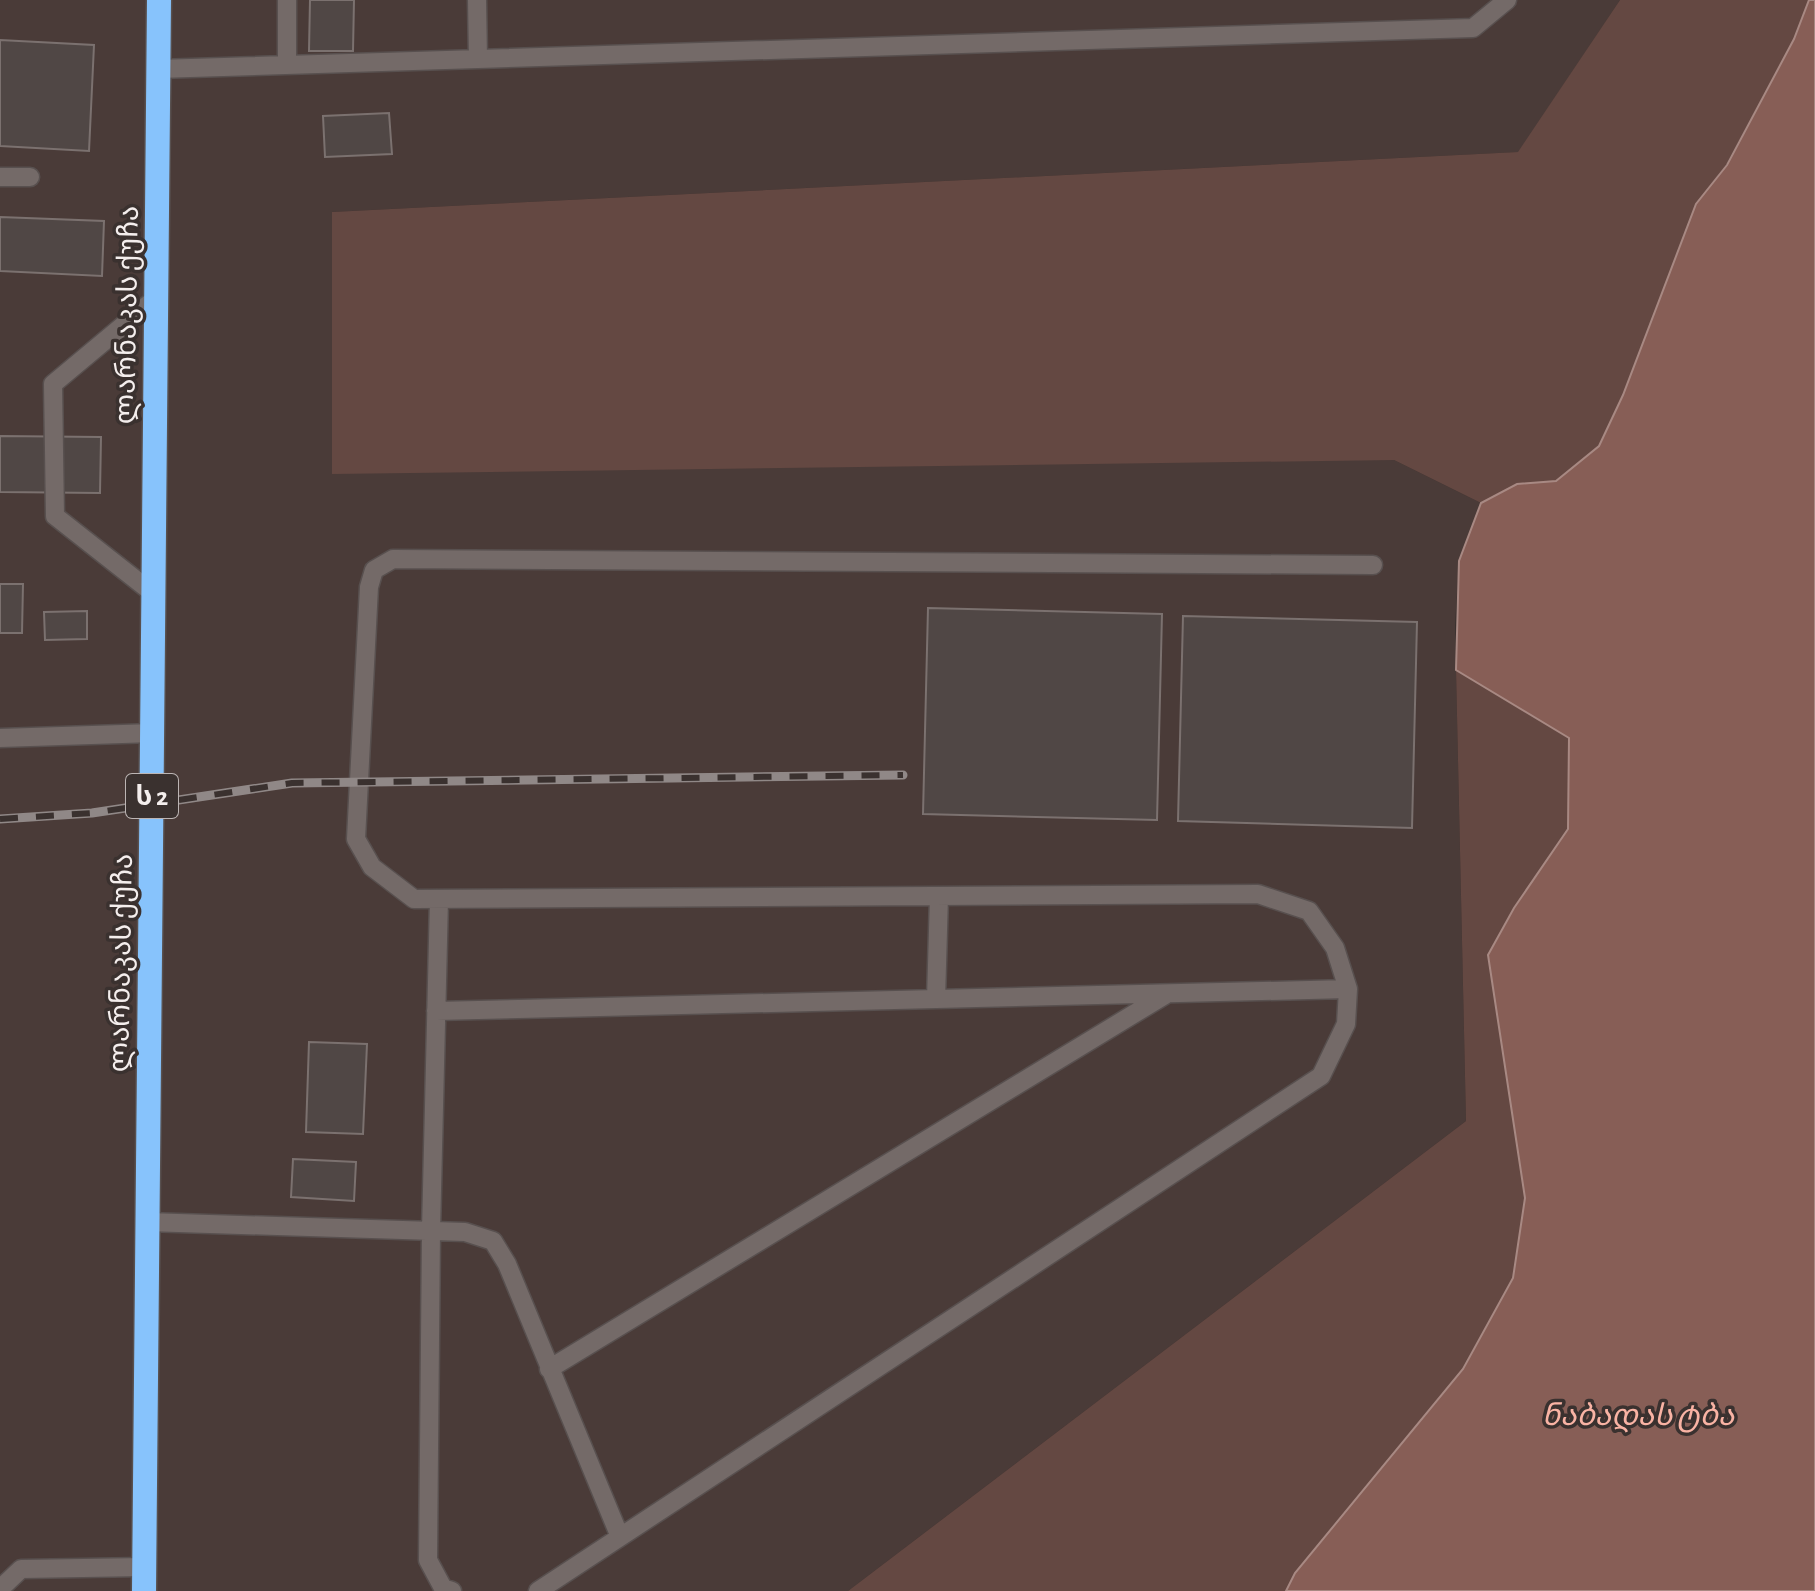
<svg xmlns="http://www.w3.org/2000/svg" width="1815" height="1591" font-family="'Alegreya Sans','Noto Sans Georgian',sans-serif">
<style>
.built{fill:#4a3b38}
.green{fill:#644842}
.water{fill:#875e56;stroke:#a88983;stroke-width:2}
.building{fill:#504745;stroke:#7b716f;stroke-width:2}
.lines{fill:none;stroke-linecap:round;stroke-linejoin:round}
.lane-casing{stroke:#58504f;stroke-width:21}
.highway-casing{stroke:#58504f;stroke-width:27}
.lane{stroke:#746a68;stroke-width:18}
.highway{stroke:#87c3fc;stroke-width:24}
.rail-casing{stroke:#908887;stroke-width:9}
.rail{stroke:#3a312f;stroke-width:6;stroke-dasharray:18;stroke-linecap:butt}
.labels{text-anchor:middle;stroke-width:7;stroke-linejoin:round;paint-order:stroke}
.shield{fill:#3a312f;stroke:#bcb5b4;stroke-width:2}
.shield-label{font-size:26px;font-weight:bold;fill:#f4eeed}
.street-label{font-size:28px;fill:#f4eeed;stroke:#3a312f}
.water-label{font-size:30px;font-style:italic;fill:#f9b3a4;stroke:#3a312f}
</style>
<rect width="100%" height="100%" fill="#3a312f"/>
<path class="built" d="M0,0H1620L1519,152L332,212L1394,460L1481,503L1459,561L1455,625L1466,1121L848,1591H0Z"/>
<path class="green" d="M1620,0H1809L1794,39L1726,165L1696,204L1623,395L1599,446L1556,481L1517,484L1481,503L1394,460L332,474V212L1518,152Z
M1456,670L1569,738L1568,829L1514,908L1488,955L1525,1198L1513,1278L1463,1369L1296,1573L1286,1591H848L1466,1121Z"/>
<path class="water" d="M1809,0H1815V1591H1286L1295,1573L1463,1369L1513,1278L1525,1198L1488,955L1514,908L1568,829L1569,738L1456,670L1459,561L1481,503L1517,484L1556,481L1599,446L1623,395L1696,204L1727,165L1794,39Z"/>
<path class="building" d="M310,0H354L353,51H309Z
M0,40L94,45L89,151L0,146Z
M389,113L392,154L325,157L323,116Z
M0,217L104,221L102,276L0,271Z
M0,436L101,437L100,493L0,492Z
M0,584H23L22,633H0Z
M928,608L1162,614L1157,820L923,814Z
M87,611V639L45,640L44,612Z
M1183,616L1417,622L1412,828L1178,821Z
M309,1042L367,1044L363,1134L306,1132Z
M293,1159L356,1162L354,1201L291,1197Z"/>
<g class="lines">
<defs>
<path id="lane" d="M287,0V64
M477,0L478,59
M158,69L1473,28L1507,0
M0,177H30
M154,594L55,516L53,384L156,298
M0,738L153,733
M439,899L431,1231L428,1560L443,1588L452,1591
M936,999L939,896
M436,1011L1348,989
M147,1222L465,1232L493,1241L507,1264L620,1537
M549,1369L1165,995
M0,1589L21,1569L144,1567
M538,1591L1321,1076L1346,1024L1348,989L1335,948L1309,911L1258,894L414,899L372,867L356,839L369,587L374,570L393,559L1373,565"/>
<path id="highway" d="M144,1591L159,0"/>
</defs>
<use href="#lane" class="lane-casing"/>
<use href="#highway" class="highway-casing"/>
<use href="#lane" class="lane"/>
<use href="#highway" class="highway"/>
<defs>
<path id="rail" d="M0,819L92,813L292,783L903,775"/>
</defs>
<use href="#rail" class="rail-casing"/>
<use href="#rail" class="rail"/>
</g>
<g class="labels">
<rect class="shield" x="126" y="774" width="52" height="44" rx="6"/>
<g class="shield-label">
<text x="152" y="805">ს 2</text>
</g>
<g class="street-label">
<text transform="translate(126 315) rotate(-89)" y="10">ლარნაკას ქუჩა</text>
<text transform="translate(120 963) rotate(-89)" y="10">ლარნაკას ქუჩა</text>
</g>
<g class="water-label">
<text x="1638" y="1425">ნაბადას ტბა</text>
</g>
</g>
</svg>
